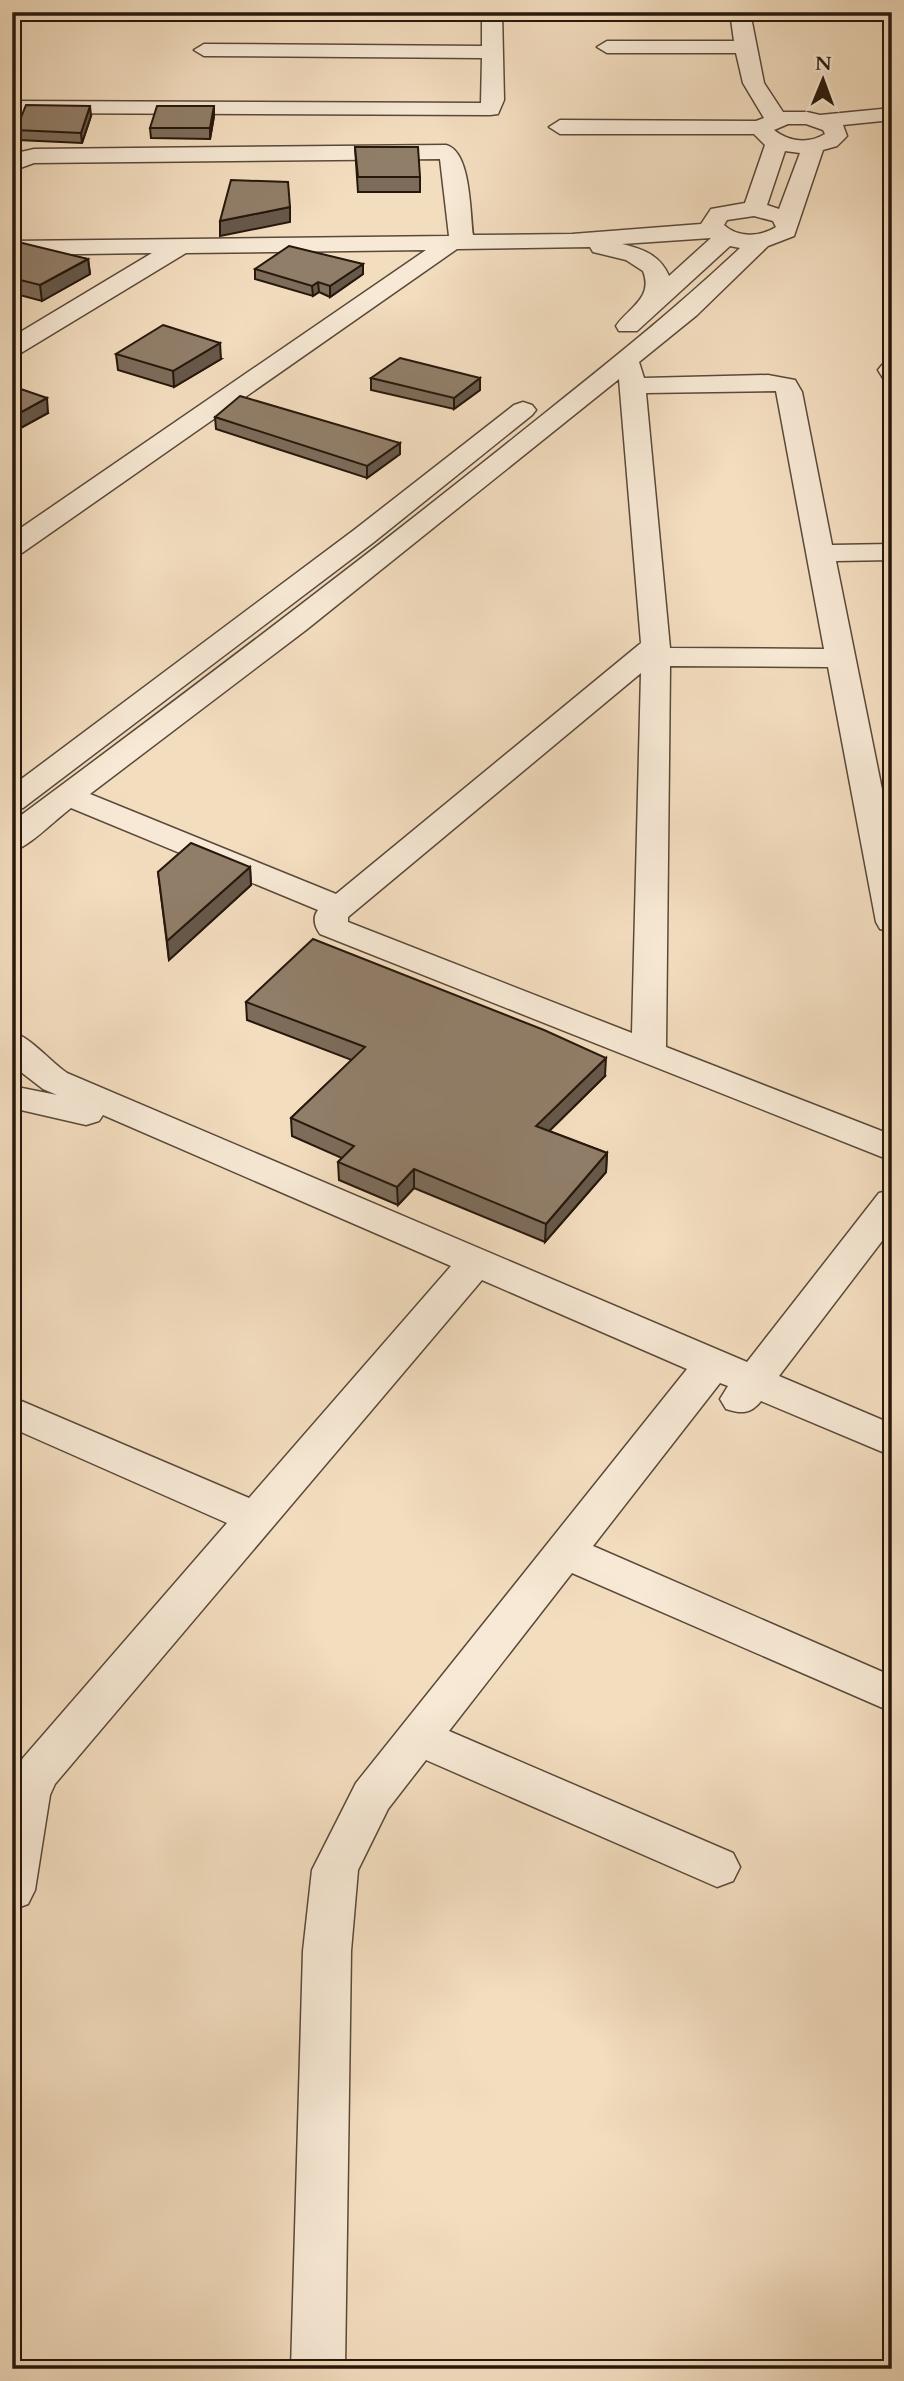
<svg xmlns="http://www.w3.org/2000/svg" width="904" height="2381" font-family="Cardo,serif">
<style>
.lines{fill:none;stroke-linecap:round;stroke-linejoin:round}
.minor-casing{stroke:#5a4939;stroke-width:3}
.minor{fill:#f7e9d5;fill-rule:evenodd}
.wall{fill:#7d6c5a;stroke:#27180c;stroke-width:2}
.shaded-wall{fill:#66584a;stroke:#27180c;stroke-width:2}
.building{fill:#917e69;stroke:#27180c;stroke-width:2}
</style>
<rect width="100%" height="100%" fill="#f3ddbf"/>
<filter id="stains"><feTurbulence type="fractalNoise" baseFrequency=".00286" numOctaves="4"/><feColorMatrix values="0 0 0 0 .2 0 0 0 0 .09 0 0 0 0 .02 0 0 0 .5 -.17"/></filter>
<radialGradient id="worn" r=".72"><stop offset=".6" stop-color="#630" stop-opacity="0"/><stop offset="1" stop-color="#630" stop-opacity=".3"/></radialGradient>
<g class="lines">
<defs>
<path id="minor" d="M482,12H502L504,100L498,114L490,115L12,113V101L481,103L482,58L204,56L194,50L204,44L482,46Z
M730,12H750L764,83L783,112H807L820,115L892,108V120L843,125L847,136L837,146L823,150L794,236L768,246L697,315L639,362L644,378L768,375L795,380L802,392L832,545L892,544V560L836,561L892,839V932L880,929L876,922L828,667L670,666L666,1047L892,1135V1161L320,934C315,927 312,918 318,910L71,808C55,820 28,848 12,851V823L16,819C179,698 341,576 500,449C582,383 664,320 740,248L730,246L637,331H619L616,326C628,308 654,298 643,271L626,260L593,252L590,247L457,249L22,553L12,555V534L426,250L186,253L21,353L12,355V337L152,253L12,255V241L449,236L440,159L34,163L12,171V154L34,149L446,145C471,151 470,213 473,235L572,234L701,224L711,209L745,203L765,145L754,134H560L549,127L560,120L756,121L764,118L743,83L736,53H607L597,47L607,41H734ZM788,124H806L823,130L825,134C809,144 789,142 774,130ZM785,151L800,153L779,209L767,205ZM754,216L773,221L776,227C760,237 738,238 724,225L727,220ZM711,238L669,276C660,255 643,249 622,244ZM619,379L641,643L336,894L90,794L306,630ZM776,391L824,649L670,648L646,393ZM641,673L632,1033L348,922V917Z
M891,362L892,363V380L883,378L878,370L882,365Z
M523,402L532,405L536,410L532,415L374,542L23,808L12,810V786L354,530L514,405Z
M12,1032C30,1037 50,1061 67,1073L747,1362L879,1193L892,1190V1228L779,1376L892,1424V1456L761,1401C751,1414 741,1414 726,1409L720,1399L728,1386L720,1383L593,1546L892,1676V1712L572,1573L449,1731L733,1853L740,1867L733,1881L717,1887L426,1760L388,1809L358,1870L351,1951L345,2369H291L303,1951L312,1870L356,1783L687,1369L482,1280L55,1784L50,1795L35,1890L28,1904L12,1910V1779L23,1758L227,1523L12,1428V1397L249,1498L451,1266L103,1115L99,1121L86,1125L12,1108V1086L57,1095L43,1089L12,1065Z"/>
</defs>
<use href="#minor" class="minor-casing"/>
<use href="#minor" class="minor"/>
</g>
<path class="wall" d="M91,116L82,143L18,140L16,130Z
M214,116L210,139L151,138L150,128Z
M355,147L420,177V192H358Z
M12,245L88,259L90,274L42,301L12,293Z
M363,264V274L330,297L319,292L313,296L255,279V269Z
M116,354L221,359L174,387L118,370Z
M371,378H480V390L454,409L371,390Z
M12,386L48,413L17,430L12,428Z
M215,417L400,443V454L367,478L216,429Z
M250,867L251,885L169,960L158,872Z
M246,1002L605,1076L549,1131L607,1153L606,1172L545,1242L414,1188L398,1205L339,1180L338,1162L342,1158L292,1136L291,1118L352,1060L247,1020Z"/>
<path class="shaded-wall" d="M90,106L91,116L82,143L81,133Z
M214,106V116L210,139V128Z
M290,207V222L220,236V221Z
M88,259L90,274L42,301L40,285Z
M363,264V274L330,297V286Z
M318,282L319,292L313,296L312,286Z
M220,343L221,359L174,387L173,371Z
M480,378V390L454,409V398Z
M47,398L48,413L17,430L16,415Z
M400,443V454L367,478V466Z
M250,867L251,885L169,960L167,941Z
M606,1058L605,1076L536,1144V1126Z
M607,1153L606,1172L545,1242L546,1224Z
M414,1169V1188L398,1205L397,1187Z"/>
<path class="building" d="M26,105L90,106L81,133L16,130Z
M157,106H214L210,128H150Z
M355,147H418L420,177H358Z
M231,180L288,182L290,207L220,221Z
M18,242L88,259L40,285L12,278V245Z
M289,246L363,264L330,286L318,282L312,286L255,269Z
M163,325L220,343L173,371L116,354Z
M400,358L480,378L454,398L371,378Z
M12,386L47,398L16,415L12,414Z
M240,396L400,443L367,466L215,417Z
M191,843L250,867L167,941L158,872Z
M313,939L544,1030L606,1058L536,1126L607,1153L546,1224L414,1169L397,1187L338,1162L354,1146L291,1118L365,1047L246,1002Z"/>
<rect width="904" height="2381" fill="none" stroke="#f3ddbf" stroke-width="42"/>
<rect x="14" y="14" width="876" height="2353" fill="none" stroke="#27180c" stroke-width="3.5"/>
<rect x="21" y="21" width="862" height="2339" fill="none" stroke="#27180c" stroke-width="2"/>
<g transform="translate(823 80) rotate(1)" stroke="#f7e9d5" stroke-width="5" paint-order="stroke">
<path d="M0-5L12 26L0 18L-12 26Z" fill="#27180c"/>
<text y="-10" font-size="19" font-weight="bold" text-anchor="middle" fill="#27180c">N</text>
</g>
<rect width="100%" height="100%" filter="url(#stains)"/>
<rect width="100%" height="100%" fill="url(#worn)"/>
</svg>
